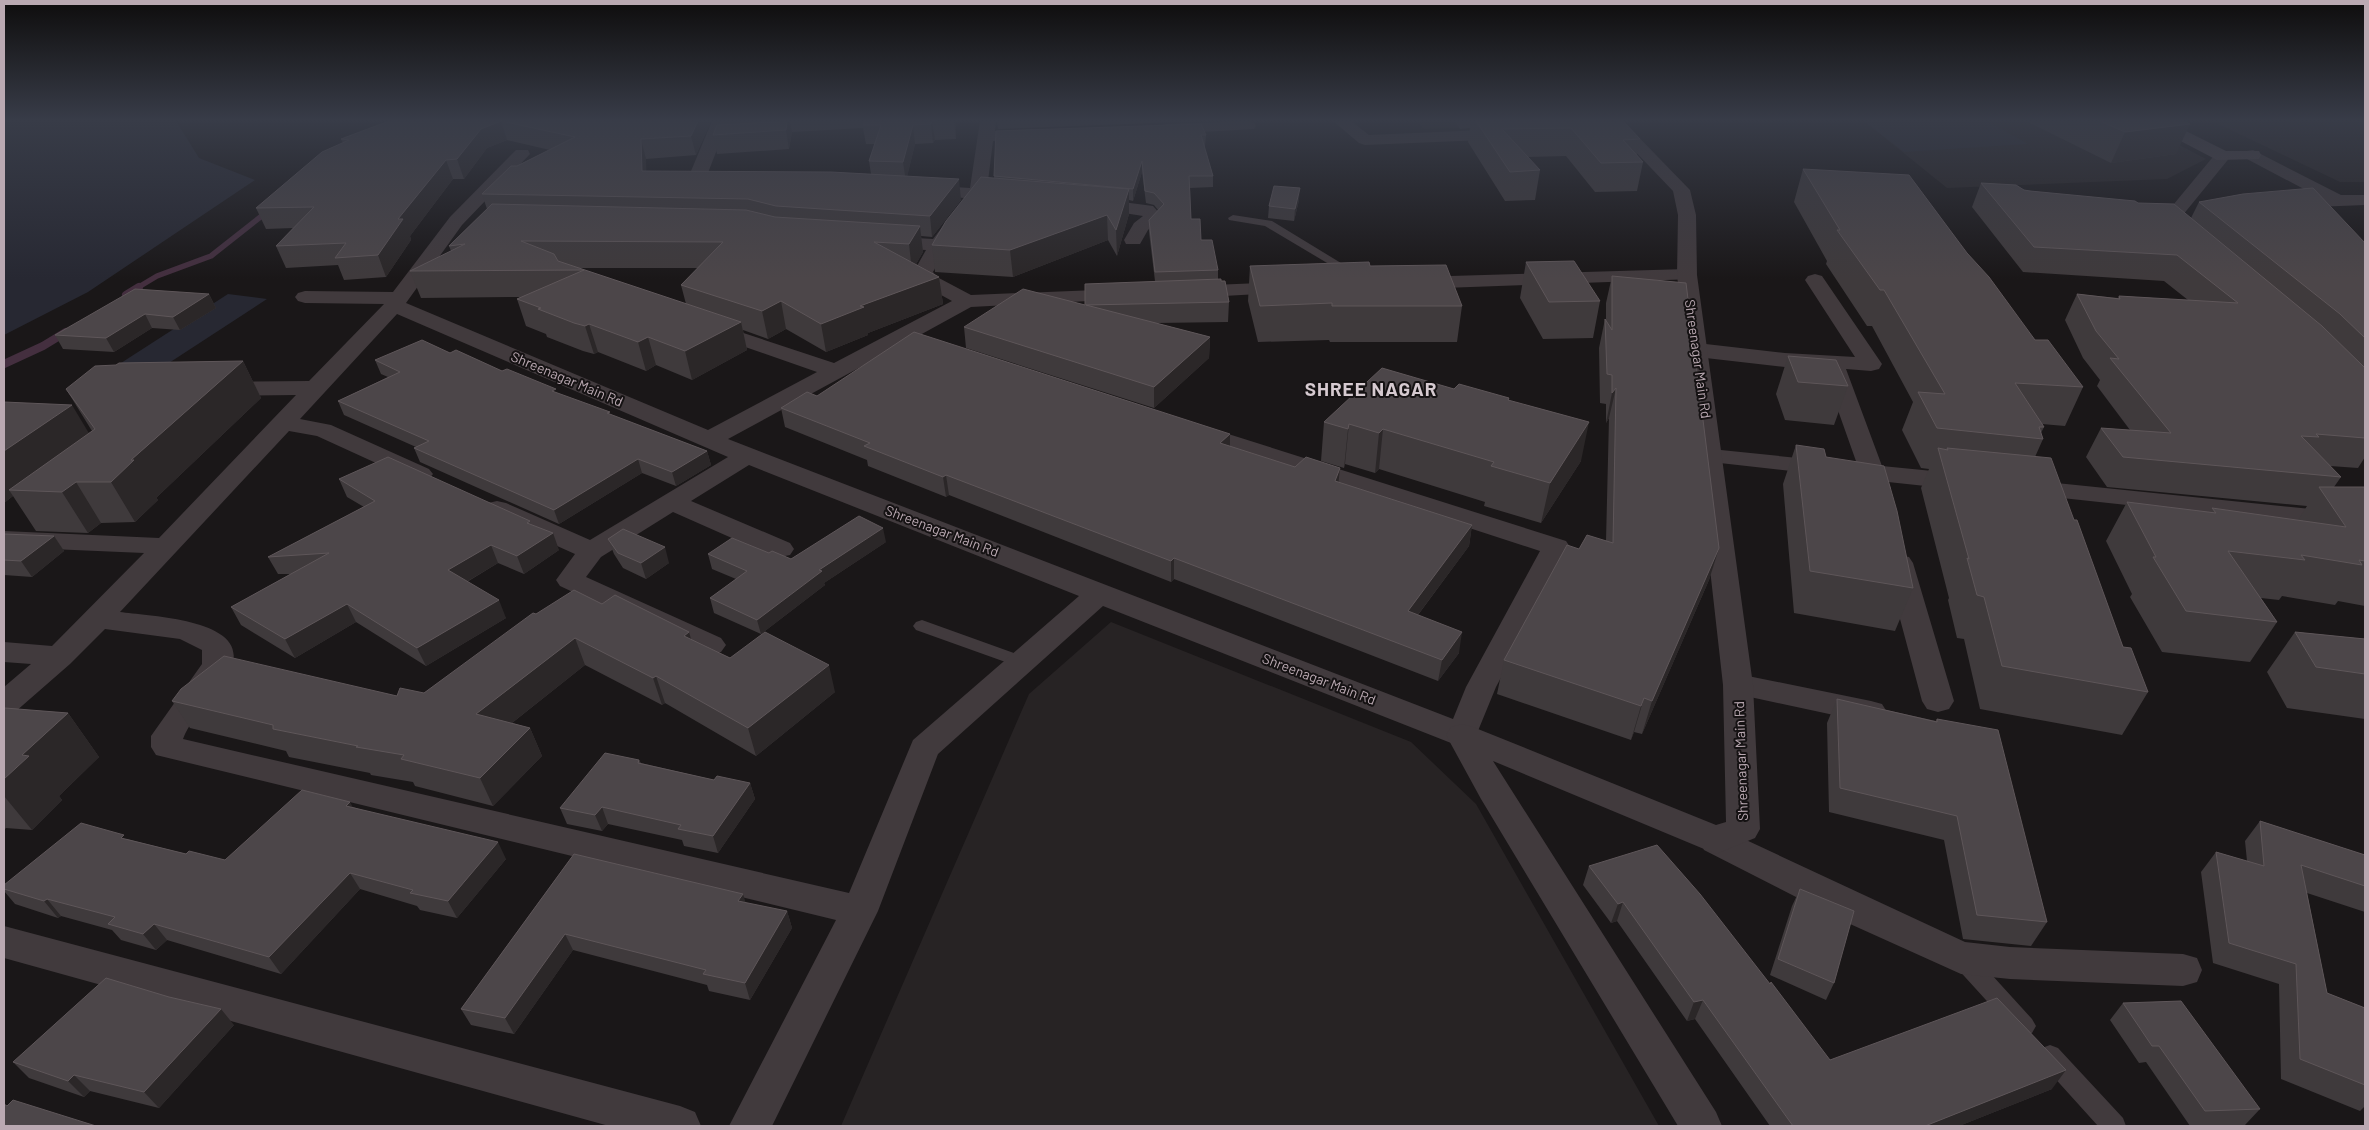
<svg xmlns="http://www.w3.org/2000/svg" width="2369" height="1130" font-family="Barlow,sans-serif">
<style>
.built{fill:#272324}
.green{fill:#272832}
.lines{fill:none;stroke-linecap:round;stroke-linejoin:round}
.stream-far1{stroke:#442f3f;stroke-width:5.5}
.stream{stroke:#442f3f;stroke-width:8}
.service{fill:#413a3d;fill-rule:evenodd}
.minor{fill:#413a3d;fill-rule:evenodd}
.tertiary{fill:#413a3d;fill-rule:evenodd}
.secondary{fill:#4f464a;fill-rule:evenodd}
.wall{fill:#3f3a3c;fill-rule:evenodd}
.shaded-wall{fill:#2b2728}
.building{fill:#4c4649;stroke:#5e5659}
.labels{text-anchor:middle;stroke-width:4;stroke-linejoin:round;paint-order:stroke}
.street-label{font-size:14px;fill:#baa9b2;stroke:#151213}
.district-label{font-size:19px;font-weight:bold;letter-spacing:1px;fill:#d6cad0;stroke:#151213}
</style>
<rect width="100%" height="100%" fill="#1a1718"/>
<path class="built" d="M1417,121H1591L1595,124L1424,129Z
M1864,121H2134L2206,159L2167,179L1947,188Z
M2212,121H2365V182H2340Z
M1111,622L1411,742L1476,804L1659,1126H841L1029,694Z"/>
<path class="green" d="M4,121H176L199,158L255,180L88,292L4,335Z
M1864,121H1987L2028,144L1904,152Z
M228,294L267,299L152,374L107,372Z"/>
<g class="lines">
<path class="stream-far1" d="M137,288L157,276L211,256L268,211"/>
<path class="stream" d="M126,295L139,287
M4,364L43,346L66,332"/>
<path class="service" d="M1233,215L1272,221L1359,274L1357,276H1349L1265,226L1229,220L1228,218Z
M922,620L1028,658L1031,662L1028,666L1022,668L916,630L913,626L916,622Z
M1963,949L1971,952L2032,1019L2036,1026L2032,1033L2024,1036L2016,1033L1955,966L1952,959L1955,952Z
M2050,1045L2058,1048L2123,1118L2126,1126H2098L2042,1064L2038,1056L2042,1048Z"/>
<path class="minor" d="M712,121H728L706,178L725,179L728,183L725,187H689L686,183Z
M980,121H996L995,131L1033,129L1039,131L1041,134L1039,137L1033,139L993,141L987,189L1012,192L1015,196L1012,200H983L947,246L933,272L937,277L971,295L1121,289L1128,291L1131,295L1128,299L971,307L920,335L950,344L953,349L950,354L942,356L903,344L728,439L1453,719L1466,687L1540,551L1187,436L1183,431L1187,426L1195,424L1203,426L1566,541L1570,547L1496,687L1473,743L1462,746L1451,743L1103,606L938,754L878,911L772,1126H729L836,920L156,755L151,747V736L202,664V650L180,639L105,629L70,664L15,712L4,715V687L31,664L4,662V642L52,646L144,553L4,547V531L159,538L296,395L218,396L210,394L207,389L210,384L218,382L309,381L384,304L305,303L298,301L295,297L298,293L305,291L393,292L450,217L516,150H528L530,154L462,225L406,303L708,430L817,372L702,332L698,328L702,324L709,322L716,324L834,363L952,301L923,285L913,273L926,250L884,248L877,246L875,242L877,238L884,236L933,239L965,198L922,195L916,194L913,190L916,186L922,185L970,188ZM397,314L728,457L590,540L506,503L497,501L488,503L484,509L488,515L575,554L556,580L560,586L701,652L711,655L721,652L726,645L721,638L586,577L601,557L673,512L770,555L780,557L790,555L794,549L790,543L691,501L749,465L1079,596L913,740L849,893L183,739C193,712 222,692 232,665C248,619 148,616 120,612L289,431L317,436L411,479L420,482L429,479L433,474L429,469L331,425L300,419Z
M1248,121L1254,123L1256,126L1254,129L1166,134L1160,132L1158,129L1160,126L1166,124Z
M1333,121H1351L1369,135L1507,129L1513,131L1515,134L1513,137L1507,139L1365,145L1359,143Z
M2253,150L2341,195H2365V205L2289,208L2283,207L2280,203L2283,199L2317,196L2247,159L2245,155L2247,151Z
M2223,151L2229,152L2231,156L2178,221L2192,236L2190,240H2176L2159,222L2217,152Z
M1092,198L1153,206L1162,216L1148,230L1140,244H1126L1124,240L1134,223L1143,216L1086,207L1083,203L1086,199Z
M1687,269L1694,271L1697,275L1694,279L1416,289L1409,287L1406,283L1409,279L1416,277Z
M1815,274L1822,276L1882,364L1879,369L1871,371L1846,369L1882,466L1963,474L1972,477L1976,482L1972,487L1963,490L1888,482L1891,488L1887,493L1878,496L1869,493L1862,479L1702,461L1699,456L1702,451L1711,449L1857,464L1823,368L1785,367L1697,357L1689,355L1686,350L1689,345L1697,343L1785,353L1855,357L1805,280L1808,276Z
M1286,282L1293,284L1296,288L1293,292L1189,298L1182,296L1179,292L1182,288L1189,286Z
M2026,480L2311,509L2365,508V524L2311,525L2017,493L2013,488L2017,483Z
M1899,555L1909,557L1913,563L1954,701L1949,709L1938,712L1927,709L1922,701L1885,563L1889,557Z
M1738,674L1871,701L1882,704L1887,712L1882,720L1871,723L1727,692L1723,685L1727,678Z
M1716,826L1965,942L2010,947L2183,954L2197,958L2202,970L2197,982L2183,986L2010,979L1961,974L1839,919L1704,850L1699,840L1704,830Z
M4,926L680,1106L695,1112L701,1126H609L4,958Z"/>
<path class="tertiary" d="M1606,121H1623L1690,190L1696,215L1697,275L1753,685L1760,829L1755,838L1716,854L1493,761L1716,1112L1722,1126H1678L1481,799L1446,735L1451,727L1462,724L1473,727L1716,825L1726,822L1723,685L1677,275L1678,215L1673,191Z"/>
<path class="secondary" d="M2146,121H2166L2226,151H2259L2261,155L2259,159L2217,160L2148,124Z"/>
</g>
<path class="wall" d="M389,121H711L696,155L646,159V171L871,174L869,161L875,144H866L863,128L792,132L789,149L717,154L713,135L726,124L725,121H956V139L935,140L933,143L915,144L907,176L961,200L932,237L921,236L923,252L916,264L939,277L943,304L868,333V335L826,352L786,329L768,339L743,330L747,350L692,380L656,365L646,371L598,352L594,354L583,351L547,337L546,334L526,326L517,299L520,297L421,298L410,271L451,251L449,246L487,209L482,194L517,166L550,150L507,140L487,148L464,179H453L410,236L411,240L386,277L344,280L338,265L286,268L276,246L293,228L266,229L256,208L343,143L341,139ZM578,268H698L681,285L686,304Z
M997,121H1203L998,129Z
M1455,121H1623L1640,139L1637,155L1643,162L1637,191L1595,192L1566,156L1527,157L1540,170L1535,200L1505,201L1468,142L1470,128L1460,129Z
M2026,121H2184L2176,154L2111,163Z
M996,131L1206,135L1205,146H1204L1213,176V187L1190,188L1191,219L1201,240L1218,270V279L1229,302L1228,322L1156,323L1210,337L1209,358L1154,408L966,348L964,327L1085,305L1155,281L1149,232V220L1158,210L1154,205L1146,203L1142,172L1133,201L1129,200V214L1117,256L1108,240L1013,277L935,272L932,245L994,178Z
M1803,169L1967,253L2035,340L2083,387L2065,426L2042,424L2044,427L2041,433L2043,439L2035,457L2123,647L2148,692L2122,735L1980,709L1964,639L1957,638L1948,600L1949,598L1921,488L1929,469L1921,468L1902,430L1913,402L1872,326H1867L1826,264L1827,261L1794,202Z
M1981,183L2024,190L2138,203L2191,218L2199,202L2365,243V457L2358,468L2330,466L2341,477L2334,487H2365V606L2338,601L2335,605L2282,596L2279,600L2261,598L2277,622L2250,662L2162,652L2130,597L2132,594L2106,541L2127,502L2209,513L2212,508L2298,520L2307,506L2107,487L2086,457L2101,428L2130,430L2097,386L2100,380L2083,358L2065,320L2077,294L2118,298L2119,296L2188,300L2164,281L2023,272L1972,207Z
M1299,200L1294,221L1268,218L1269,206Z
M1526,262L1600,301L1593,338L1543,339L1520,298Z
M1250,266H1370L1462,306L1457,342H1330L1329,340L1258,342L1248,301Z
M1612,276L1689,307L1688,314L1719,548L1709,580L1642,734L1634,732L1631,740L1497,694L1504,660L1579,549L1606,541L1609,418L1606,423V404L1600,403L1599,348L1605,319L1606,321V303Z
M209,294L216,308L180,330L152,328L114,352L63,349L55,335Z
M450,353L502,371L611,415L707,451L711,465L676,486L642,473L559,524L420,462L414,448L416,447L344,415L338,401L388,377L381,374L375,360Z
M1788,356L1848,386L1834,425L1785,420L1776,394Z
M243,361L261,398L156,498L158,500L135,522L101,523L88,533L36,531L13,496L4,503V402L89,433L92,431L66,389Z
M1454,389L1509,398V401L1581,461L1541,523L1484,506L1485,502L1379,469L1375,473L1345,464L1344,468L1321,461L1324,422Z
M817,396L1230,434V446L1472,525L1469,546L1418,615L1459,653L1438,681L1174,579L1171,582L949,495L946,497L868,466L867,460L785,427L781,408Z
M1796,445L1826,457L1913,588L1895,631L1794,613L1783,484Z
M339,479L530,521L531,524L559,550L524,574L498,563L467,582L506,618L426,666L356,622L295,658L241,625L231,607L291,574H278L268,557L364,507L347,497Z
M4,534L54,536L64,551L32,577L4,575Z
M608,539L669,563L646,579L623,568L614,554Z
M886,542L824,583L825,585L761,634L714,613L710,598L736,579L712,569L708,554L769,553L791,559Z
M602,604L691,639L730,658L835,692L756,756L665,703L662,705L585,665L512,723L530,728L542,756L493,806L415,786L413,782L371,775L370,773L289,757L286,751L190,728L172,701L397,696L424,693L536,614Z
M2295,632L2365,639V719L2287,708L2267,672Z
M1837,699L1936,721L1937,719L2047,922L2031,946L1963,939L1944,840L1829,812L1827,723Z
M4,709L68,713L99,757L59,796L62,800L32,830L6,828L4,830Z
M639,760L641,763L714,780L750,783L755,799L718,853L684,846L682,840L608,824L602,831L567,824L560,808Z
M353,807L506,859L457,918L420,910L417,906L360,889L281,974L167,940L156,950L121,940L112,930L61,916L58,918L15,904L4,891V885L127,839L186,854L225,860Z
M2260,821L2365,855V912L2307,893L2327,993L2365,1008V1106L2360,1111L2281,1079L2279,984L2213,963L2201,872L2216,852L2247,861L2245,841Z
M574,854L746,903L787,911L792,928L750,1000L709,991L707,985L573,950L514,1034L471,1025L461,1009Z
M1589,866L1830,1060L2052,1089L1959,1126H1770L1695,1019L1687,1021L1617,921L1611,923L1583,885Z
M1800,889L1834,983L1826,1000L1770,975L1792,906Z
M2123,1003L2260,1109L2245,1125L2190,1126L2146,1062L2139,1063L2110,1020Z
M234,1025L159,1108L90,1091L84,1097L29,1078L13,1062Z"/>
<path class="shaded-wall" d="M501,121L507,140L487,148L464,179L457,159L481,129Z
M698,121H711L696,155L691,136Z
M787,121H790L792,132L789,149L786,130Z
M932,121L935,140L933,143L931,124Z
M954,121H956V139Z
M2190,124L2176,154L2111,163L2125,132Z
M913,125L915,144L906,182L903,162Z
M641,139L646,159L647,191L642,171Z
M446,160L453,179L410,236L411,240L386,277L378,255L398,219Z
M1142,161V172L1133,201V189Z
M959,179L961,200L932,237L930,216Z
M1300,188L1299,200L1294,221L1295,209Z
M1129,189V214L1117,256L1116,230Z
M1107,215L1108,240L1013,277L1010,250Z
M920,226L923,252L912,271L909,244Z
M939,277L943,304L868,333V335L826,352L821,324L860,306Z
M209,294L216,308L180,330L173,317Z
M781,301L786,329L768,339L762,311Z
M145,314L152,328L114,352L106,338Z
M741,322L747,350L692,380L685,351Z
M589,324L598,352L594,354L585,326Z
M648,337L656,365L646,371L638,342Z
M1210,337L1209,358L1154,408V387Z
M243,361L261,398L156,498L158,500L135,522L111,482L131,460Z
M1616,388L1609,418L1606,423L1612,393Z
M72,405L93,440L9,490L13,496L4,503V451Z
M1589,422L1581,461L1541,523L1550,483Z
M1349,424L1345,464L1344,468L1348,429Z
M1383,429L1379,469L1375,473L1379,433Z
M1230,434V453L1220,443Z
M707,451L711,465L676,486L672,472Z
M638,459L642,473L559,524L554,510Z
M1340,468L1338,487L1335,481Z
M946,475L949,495L946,497L943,477Z
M76,482L101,523L88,533L62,492Z
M1472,525L1469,546L1405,632L1408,611Z
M883,528L886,542L824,583L825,585L761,634L757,620L819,570Z
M553,533L559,550L524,574L517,556Z
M54,536L64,551L32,577L21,561Z
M491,545L498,563L456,588L448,570Z
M665,547L669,563L646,579L641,563Z
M1719,548L1709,580L1642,734L1652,701Z
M1174,558V579L1171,582V561Z
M499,600L506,618L426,666L417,648Z
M347,604L356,622L295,658L285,639Z
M689,632L697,659L684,636Z
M1462,632L1459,653L1438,681L1442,660Z
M575,638L585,665L489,741L476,714Z
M829,665L835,692L756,756L748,728Z
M656,676L665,703L662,705L653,678Z
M1644,698L1634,732L1631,740L1641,706Z
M68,713L99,757L59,796L62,800L32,830L4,796V779L22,755Z
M530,728L542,756L493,806L480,778Z
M750,783L755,799L718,853L713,836Z
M350,802L359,818L346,806Z
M602,807L608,824L602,831L595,815Z
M498,842L506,859L457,918L448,901Z
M350,873L360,889L281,974L269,957Z
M743,894L748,910L738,901Z
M47,899L61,916L58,918L44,901Z
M1623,902L1617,921L1611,923L1618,904Z
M787,911L792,928L750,1000L745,983Z
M154,924L167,940L156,950L143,934Z
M565,934L573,950L514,1034L505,1018Z
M1703,1000L1695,1019L1687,1021L1694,1002Z
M221,1009L234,1025L159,1108L144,1092Z
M2066,1070L2052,1089L1959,1126H1925Z
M74,1075L90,1091L84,1097L68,1081Z"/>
<path class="building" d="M389,121H698L691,136L641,139L642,171L831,172L959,179L930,216L776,206L748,199L482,194L511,166H517L575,137L501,121L481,129L457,159L446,160L398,219H403L378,255L335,258L346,243L276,246L314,207L256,208L322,152L349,140L341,139Z
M780,121H787L786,130L713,135L717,125L777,122Z
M865,121H935H932L931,124L913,125L903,162L869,161L881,125H863Z
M1476,121H1623L1640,139L1623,140L1643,162L1601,163L1571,128L1502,129L1540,170L1510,172Z
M2100,121H2184L2190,124L2125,132Z
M1201,124L1206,135H1201L1213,176H1189L1191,219H1200L1201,240H1212L1218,270L1155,272L1149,220L1164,204L1154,193L1145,191L1142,161L1133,189L994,176L996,131Z
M1803,169L1909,175L1967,253L1989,277L2035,340H2048L2083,387L2015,383L2044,427H2039L2043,439L1937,428L1918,392L1945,394L1884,290H1880L1837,230H1840Z
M981,177L1129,189L1116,230L1107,215L1010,250L932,245L946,221Z
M1981,183L2016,185L2024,190L2030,191L2135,201L2138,203L2174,204L2322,326L2365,368V438L2316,434L2319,437L2301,436L2341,477L2123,457L2101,428L2171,433L2110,358L2119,359L2096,331L2077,294L2120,299L2119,296L2238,303L2177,255L2034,247Z
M1274,186L1300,188L1295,209L1269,206Z
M2313,188L2365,243V338L2340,314L2199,202L2243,194Z
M492,204L746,210L775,217L920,226L909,244L874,242L939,277L860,306L864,307L821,324L781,301L762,311L681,285L723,242L521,241L554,254L558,261L741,322L685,351L648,337L638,342L589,324L585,326L574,323L538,309L541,308L517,299L584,270L410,271L465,244L449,246Z
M1574,261L1600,301L1549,302L1526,262Z
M1369,262L1370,266L1446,265L1462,306H1332V303L1260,306L1250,266Z
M1612,276L1686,283L1689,307H1686L1695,356L1719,548L1652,701L1644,698L1641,706L1504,660L1567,545L1579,549L1587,535L1613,543L1616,388L1612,393V375L1607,374L1605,319L1612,330Z
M1221,279V281H1225L1229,302L1086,305L1210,337L1154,387L964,327L1023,289L1085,305V284Z
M135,289L209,294L173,317L145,314L106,338L55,335Z
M914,332L1230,434L1220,443L1295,467L1306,457L1340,468L1335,481L1472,525L1408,611L1462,632L1442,660L1174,558L1171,561L946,475L943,477L864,446L870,443L781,408L807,392L817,396Z
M422,340L450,353L456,350L502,371L507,369L556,389L552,391L610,412L607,413L707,451L672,472L638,459L554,510L414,448L429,441L338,401L400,372L375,360Z
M1788,356L1836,360L1848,386L1798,382Z
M243,361L131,460H134L111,482H76L62,492L9,490L95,429L66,389L95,366L116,365L119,363Z
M1382,368L1454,389L1459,384L1509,398L1508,400L1589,422L1550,483L1491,466L1494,462L1383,429L1379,433L1349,424L1348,429L1324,422Z
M4,402L72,405L4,451Z
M1796,445L1824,449L1826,457L1884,466L1897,511L1913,588L1810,571Z
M1938,448L1948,450L1947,448L2051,458L2074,520H2077L2123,647L2131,648L2148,692L2002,666L1984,597L1977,595L1967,558L1969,559Z
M388,457L530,521L527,523L553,533L517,556L491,545L448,570L499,600L417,648L347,604L285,639L231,607L329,553L268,557L375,501L339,479Z
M2319,487H2365V561L2359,560L2362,565L2301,555L2305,560L2228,551L2277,622L2186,611L2153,557H2156L2127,502L2216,513L2212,508L2346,527Z
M859,516L883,528L819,570L822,571L757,620L710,598L747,571L708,554L732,538L769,553L772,551L791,559Z
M623,529L665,547L641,563L618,553L608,539Z
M4,534L54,536L21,561L4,560Z
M574,590L602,604L615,595L689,632L684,636L730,658L765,632L829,665L748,728L656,676L653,678L575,638L476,714L530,728L480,778L401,759L404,755L356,747L358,746L273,729V725L172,701L181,689L224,656L397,696L400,688L424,693L533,613L536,614Z
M2295,632L2365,639V674L2316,667Z
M1837,699L1937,722V719L1998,730L2047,922L1977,915L1957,816L1840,788Z
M5,708L68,713L22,755L29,756L4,779V709Z
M605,753L639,760L638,763L714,780L717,776L750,783L713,836L678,829L681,825L602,807L595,815L560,808Z
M302,790L350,802L346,806L498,842L448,901L410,893L413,890L350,873L269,957L154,924L143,934L108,924L115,917L47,899L44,901L4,889V885L81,823L124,835L121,838L186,854L189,851L225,860Z
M2260,821L2365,855V886L2301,865L2327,993L2365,1008V1085L2300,1059L2296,964L2229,943L2216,852L2264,866Z
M1657,845L1700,894L1770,984L1771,982L1830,1060L1997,998L2066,1070L1925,1126H1793L1703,1000L1694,1002L1623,902L1618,904L1589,866Z
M574,854L743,894L738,901L787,911L745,983L703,974L706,970L565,934L505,1018L461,1009Z
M1800,889L1854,911L1834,983L1778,959Z
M106,978L169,997L221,1009L144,1092L74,1075L68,1081L13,1062Z
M2181,1001L2260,1109L2205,1111L2159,1046H2152L2123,1003Z
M13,1100L96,1126H4V1104L7,1106Z"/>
<linearGradient id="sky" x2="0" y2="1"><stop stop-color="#0e0d0d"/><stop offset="0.43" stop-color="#383c48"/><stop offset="1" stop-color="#383c48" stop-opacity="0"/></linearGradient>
<rect width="2369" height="279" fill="url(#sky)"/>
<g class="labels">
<g class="street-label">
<text transform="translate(1698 359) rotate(82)" y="5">Shreenagar Main Rd</text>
<text transform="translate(567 379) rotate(23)" y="5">Shreenagar Main Rd</text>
<text transform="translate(942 531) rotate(21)" y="5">Shreenagar Main Rd</text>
<text transform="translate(1319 679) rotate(21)" y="5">Shreenagar Main Rd</text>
<text transform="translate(1741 761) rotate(-92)" y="5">Shreenagar Main Rd</text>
</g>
<g class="district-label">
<text x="1371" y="396">SHREE NAGAR</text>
</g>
</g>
<rect width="2369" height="1130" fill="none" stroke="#baa9b2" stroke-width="10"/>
</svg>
